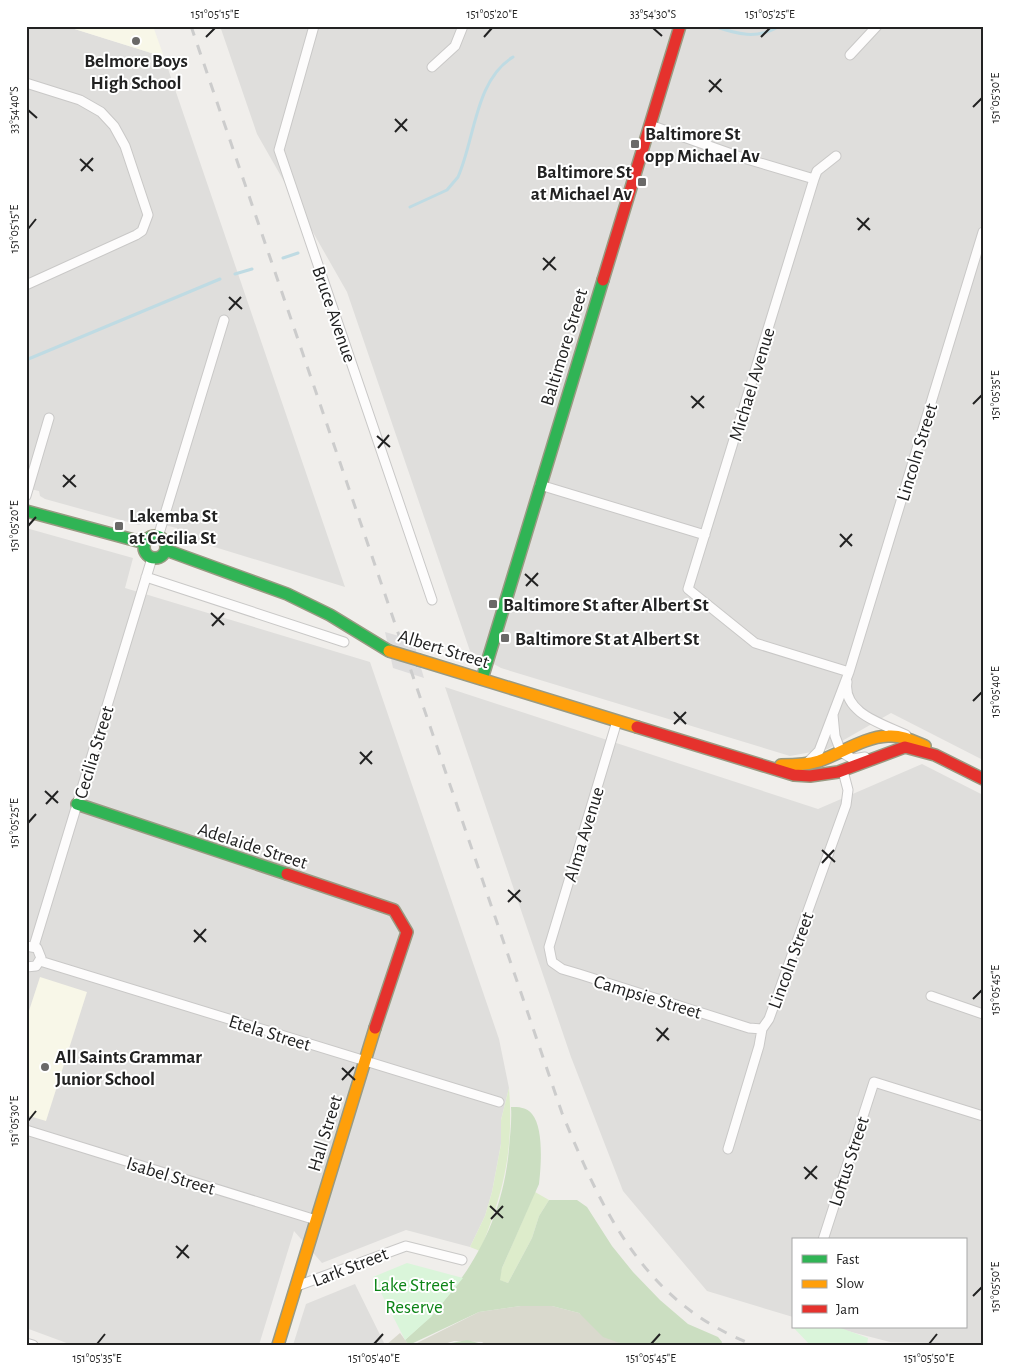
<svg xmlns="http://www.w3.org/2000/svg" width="1009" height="1371" font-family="'Alegreya Sans',sans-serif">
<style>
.residential{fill:#dfdedc}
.education{fill:#f8f7e8}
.construction{fill:#d9d9cd}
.grass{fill:#ddeccb}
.forest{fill:#cbdec1}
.park{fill:#daf5da}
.pier{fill:#dedddd}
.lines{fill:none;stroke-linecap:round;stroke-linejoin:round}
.stream{stroke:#bfdbe3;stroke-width:3}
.street-casing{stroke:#c9c8c7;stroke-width:11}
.fast-casing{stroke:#999a82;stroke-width:14}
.slow-casing{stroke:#999a82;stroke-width:14}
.jam-casing{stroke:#999a82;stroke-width:14}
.street{stroke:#fdfcfc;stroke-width:9}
.fast{stroke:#30b455;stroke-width:11}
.slow{stroke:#ff9f0a;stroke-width:11}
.jam{stroke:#e5322d;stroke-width:11}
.rail{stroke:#ccc;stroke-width:3;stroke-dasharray:10 10;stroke-linecap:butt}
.slow-bridge-casing{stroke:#999a82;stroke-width:14;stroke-linecap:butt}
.slow-bridge{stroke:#ff9f0a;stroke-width:11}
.ticks{fill:none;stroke:#222;stroke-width:2}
.poi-dot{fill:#6a6968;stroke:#fff;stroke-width:2}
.labels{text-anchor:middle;stroke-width:4;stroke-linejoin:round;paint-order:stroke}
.poi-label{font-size:19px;font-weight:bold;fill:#222;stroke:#fff;text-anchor:start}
.street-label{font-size:19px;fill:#222;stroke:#fff}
.park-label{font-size:19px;fill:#0c8416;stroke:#fff}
.neatline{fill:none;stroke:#222;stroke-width:2}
.ticks-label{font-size:12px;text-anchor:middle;fill:#222}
</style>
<rect width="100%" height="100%" fill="#f0eeeb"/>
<path class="residential" d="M26,26H65L164,57L345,587L182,537L177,528L147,521L139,525L45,499L40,496L39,491L26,488Z
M220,26H983V760L891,713L828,749L790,756L501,668L470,651L347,292L257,134Z
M26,528L133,558L125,588L370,662L499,1039L509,1088L501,1120V1144L492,1192L485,1216L470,1247L406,1230L322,1263L294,1231L259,1345H72L26,1328Z
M445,687L818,809L922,764L983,795V1344L890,1342L832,1327H965V1240H793V1317L707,1291L623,1191L571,1057Z
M355,1284L385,1345H293L306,1304Z"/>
<path class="education" d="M65,26H153L164,57Z
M40,977L87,992L46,1121L26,1115V1020Z"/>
<path class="construction" d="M521,1306H552L579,1313L620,1343L630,1345H486L482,1342L454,1341L441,1345H413L479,1312Z
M400,1333L409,1345H386Z"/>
<path class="grass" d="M509,1088C514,1152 503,1193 480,1251L470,1247L485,1216L492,1192L501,1144V1120Z
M535,1192L549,1200L539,1216L532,1238L508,1283L499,1280L502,1268Z"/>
<path class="forest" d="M511,1107C518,1107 527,1107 532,1114C544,1128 541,1167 539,1184L502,1268L500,1280L508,1283L532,1238L539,1216L549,1200H577L587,1207L612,1246L633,1272L660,1300L688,1324L718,1337L722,1342L721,1345L620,1343L603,1337L579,1313L552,1306H521L479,1312L409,1345L405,1340C464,1288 502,1228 509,1149C510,1135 512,1121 511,1107Z
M467,1340L486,1345H441Z"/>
<path class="park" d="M407,1263L463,1278L431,1317L405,1340L373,1277Z
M793,1327H838L868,1338L867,1345H810Z"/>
<path class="pier" d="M385,632L413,640L424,678L393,668Z"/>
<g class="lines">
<path class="stream" d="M714,26C736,34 758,40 779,26
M410,207L447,190L458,177C475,139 475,80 513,57
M283,258L298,253
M235,274L252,269
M26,360L220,279"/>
<defs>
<path id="street" d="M314,26L279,150L432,600
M850,55L877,26
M432,67L455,46L463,26
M26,83L80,100L101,112L114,126L125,146L148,215L142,231L136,235L26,285
M650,125L740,157L814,179
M836,156L817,171L814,179L688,589L755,643L849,672
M540,485L705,535
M26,496L49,418
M158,537L224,320
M146,577L344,642
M847,682C842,713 883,724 906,735
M833,715L835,736L841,752L853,759L865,757
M617,721L549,947L552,962L562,969L579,974L749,1028L762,1029
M808,762L819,751L849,672L983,232
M26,946L37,948L41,958L36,966L26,967
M34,946L152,558
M40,961L499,1102
M931,996L983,1014
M26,1130L316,1220
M728,1149L759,1046L762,1029L769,1019L846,805L848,790L843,771
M823,1240L874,1082L983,1116
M297,1286L406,1246L462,1260
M26,1343L33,1345"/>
<path id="fast" d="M26,511L145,543
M144 547a11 11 0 1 1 22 0a11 11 0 1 1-22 0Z
M166,550L287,594L330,615L389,651
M482,679L603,280
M77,804L287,874"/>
<path id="slow" d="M419,660L637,727
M781,765C794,765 806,765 819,761C842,753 864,737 888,736C902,735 913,741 925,746
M278,1345L375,1028"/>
<path id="jam" d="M603,280L680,26
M637,727L794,775L810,776L838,772L905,747L935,755L983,779
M287,874L394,910L407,932L375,1028"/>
</defs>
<use href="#street" class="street-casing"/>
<use href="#fast" class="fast-casing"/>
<use href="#slow" class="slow-casing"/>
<use href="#jam" class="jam-casing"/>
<use href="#street" class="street"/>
<use href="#fast" class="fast"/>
<use href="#slow" class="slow"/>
<use href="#jam" class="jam"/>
<path class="rail" d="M191,26L562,1113C603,1213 645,1304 754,1345"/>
<defs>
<path id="slow-bridge" d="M389,651L419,660"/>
</defs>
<use href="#slow-bridge" class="slow-bridge-casing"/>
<use href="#slow-bridge" class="slow-bridge"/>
</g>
<path class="ticks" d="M653,28L662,36M206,37L215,28M484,37L492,28M761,37L770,28M709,80L722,92M709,92L721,79M973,107L982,98M28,110L37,118M395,119L407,131M395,132L407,119M80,159L93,171M81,171L93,158M857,218L870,230M28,229L36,219M858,230L869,218M543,258L556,270M543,270L555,257M229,297L242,309M229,310L241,297M691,396L704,408M973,404L982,395M692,408L704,396M377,436L390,447M378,448L389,435M63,475L76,487M63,487L75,475M28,526L36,517M840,534L852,546M840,547L852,534M525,574L538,586M526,586L538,573M211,613L224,625M212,626L224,613M973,701L982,692M674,712L686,724M674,724L686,712M360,752L372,764M360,764L372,751M45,791L58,803M46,804L58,791M28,823L36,814M822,850L835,862M822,863L834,850M508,890L521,902M508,902L520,890M194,930L206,942M194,942L206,929M973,999L982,990M656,1028L669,1040M657,1041L668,1028M342,1068L355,1080M342,1080L354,1067M28,1121L36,1111M804,1167L817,1179M805,1179L817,1166M490,1206L503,1218M491,1219L503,1206M176,1246L189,1258M177,1258L188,1245M973,1296L982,1287M97,1344L105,1334M374,1344L383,1334M651,1344L660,1334M929,1344L937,1334"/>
<g class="poi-dot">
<circle cx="136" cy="41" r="5"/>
<rect x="630" y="139" width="10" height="10" rx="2.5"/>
<rect x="637" y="177" width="10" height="10" rx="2.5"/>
<rect x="114" y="521" width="10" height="10" rx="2.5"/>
<rect x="488" y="599" width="10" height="10" rx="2.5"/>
<rect x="500" y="633" width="10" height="10" rx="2.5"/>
<circle cx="45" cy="1067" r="5"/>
</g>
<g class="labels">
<g class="poi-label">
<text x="136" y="67" text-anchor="middle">Belmore Boys<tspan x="136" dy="22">High School</tspan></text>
<text x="645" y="140">Baltimore St<tspan x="645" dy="22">opp Michael Av</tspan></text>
<text x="632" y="178" text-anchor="end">Baltimore St<tspan x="632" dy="22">at Michael Av</tspan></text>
<text x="129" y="522">Lakemba St<tspan x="129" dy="22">at Cecilia St</tspan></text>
<text x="503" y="611">Baltimore St after Albert St</text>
<text x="515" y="645">Baltimore St at Albert St</text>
<text x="55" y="1063">All Saints Grammar<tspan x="55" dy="22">Junior School</tspan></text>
</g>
<g class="street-label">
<text transform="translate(335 314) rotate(71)" y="7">Bruce Avenue</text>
<text transform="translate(563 347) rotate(-73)" y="7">Baltimore Street</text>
<text transform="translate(751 384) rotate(-73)" y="7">Michael Avenue</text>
<text transform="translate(916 452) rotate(-73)" y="7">Lincoln Street</text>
<text transform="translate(444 648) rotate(17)" y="7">Albert Street</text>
<text transform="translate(93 752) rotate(-73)" y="7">Cecilia Street</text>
<text transform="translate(583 834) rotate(-73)" y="7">Alma Avenue</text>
<text transform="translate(253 845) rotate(18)" y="7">Adelaide Street</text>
<text transform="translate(790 960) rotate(-70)" y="7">Lincoln Street</text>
<text transform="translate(648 996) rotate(17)" y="7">Campsie Street</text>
<text transform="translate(270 1032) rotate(17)" y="7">Etela Street</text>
<text transform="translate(324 1133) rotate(-73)" y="7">Hall Street</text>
<text transform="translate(848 1161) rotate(-72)" y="7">Loftus Street</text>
<text transform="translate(171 1175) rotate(17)" y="7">Isabel Street</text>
<text transform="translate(350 1266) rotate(-21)" y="7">Lark Street</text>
</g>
<g class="park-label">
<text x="414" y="1291">Lake Street<tspan x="414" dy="22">Reserve</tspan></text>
</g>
</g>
<rect width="1009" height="1371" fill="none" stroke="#ffffff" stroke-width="55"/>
<rect x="792" y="1238" width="175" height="90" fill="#ffffff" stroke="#a7a7a7"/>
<rect x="802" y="1255" width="25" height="8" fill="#30b455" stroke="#a7a7a7"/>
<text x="836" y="1264" font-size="15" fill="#222222">Fast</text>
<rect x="802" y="1280" width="25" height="8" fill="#ff9f0a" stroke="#a7a7a7"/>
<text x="836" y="1288" font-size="15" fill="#222222">Slow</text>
<rect x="802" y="1305" width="25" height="8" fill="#e5322d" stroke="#a7a7a7"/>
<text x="836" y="1314" font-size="15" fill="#222222">Jam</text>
<rect x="28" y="28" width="954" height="1316" class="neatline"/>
<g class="ticks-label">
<text x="215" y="18">151°05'15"E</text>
<text x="492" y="18">151°05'20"E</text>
<text x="653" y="18">33°54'30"S</text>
<text x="770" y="18">151°05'25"E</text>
<text transform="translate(995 98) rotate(-90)" y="4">151°05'30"E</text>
<text transform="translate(14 110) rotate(-90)" y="4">33°54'40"S</text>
<text transform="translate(14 229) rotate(-90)" y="4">151°05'15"E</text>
<text transform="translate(995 395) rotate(-90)" y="4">151°05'35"E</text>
<text transform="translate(14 526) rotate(-90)" y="4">151°05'20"E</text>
<text transform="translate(995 692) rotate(-90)" y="4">151°05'40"E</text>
<text transform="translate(14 823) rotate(-90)" y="4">151°05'25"E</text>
<text transform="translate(995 990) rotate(-90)" y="4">151°05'45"E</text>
<text transform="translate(14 1121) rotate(-90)" y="4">151°05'30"E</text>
<text transform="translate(995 1287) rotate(-90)" y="4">151°05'50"E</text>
<text x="97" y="1362">151°05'35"E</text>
<text x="374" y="1362">151°05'40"E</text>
<text x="651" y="1362">151°05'45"E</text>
<text x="929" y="1362">151°05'50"E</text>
</g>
</svg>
